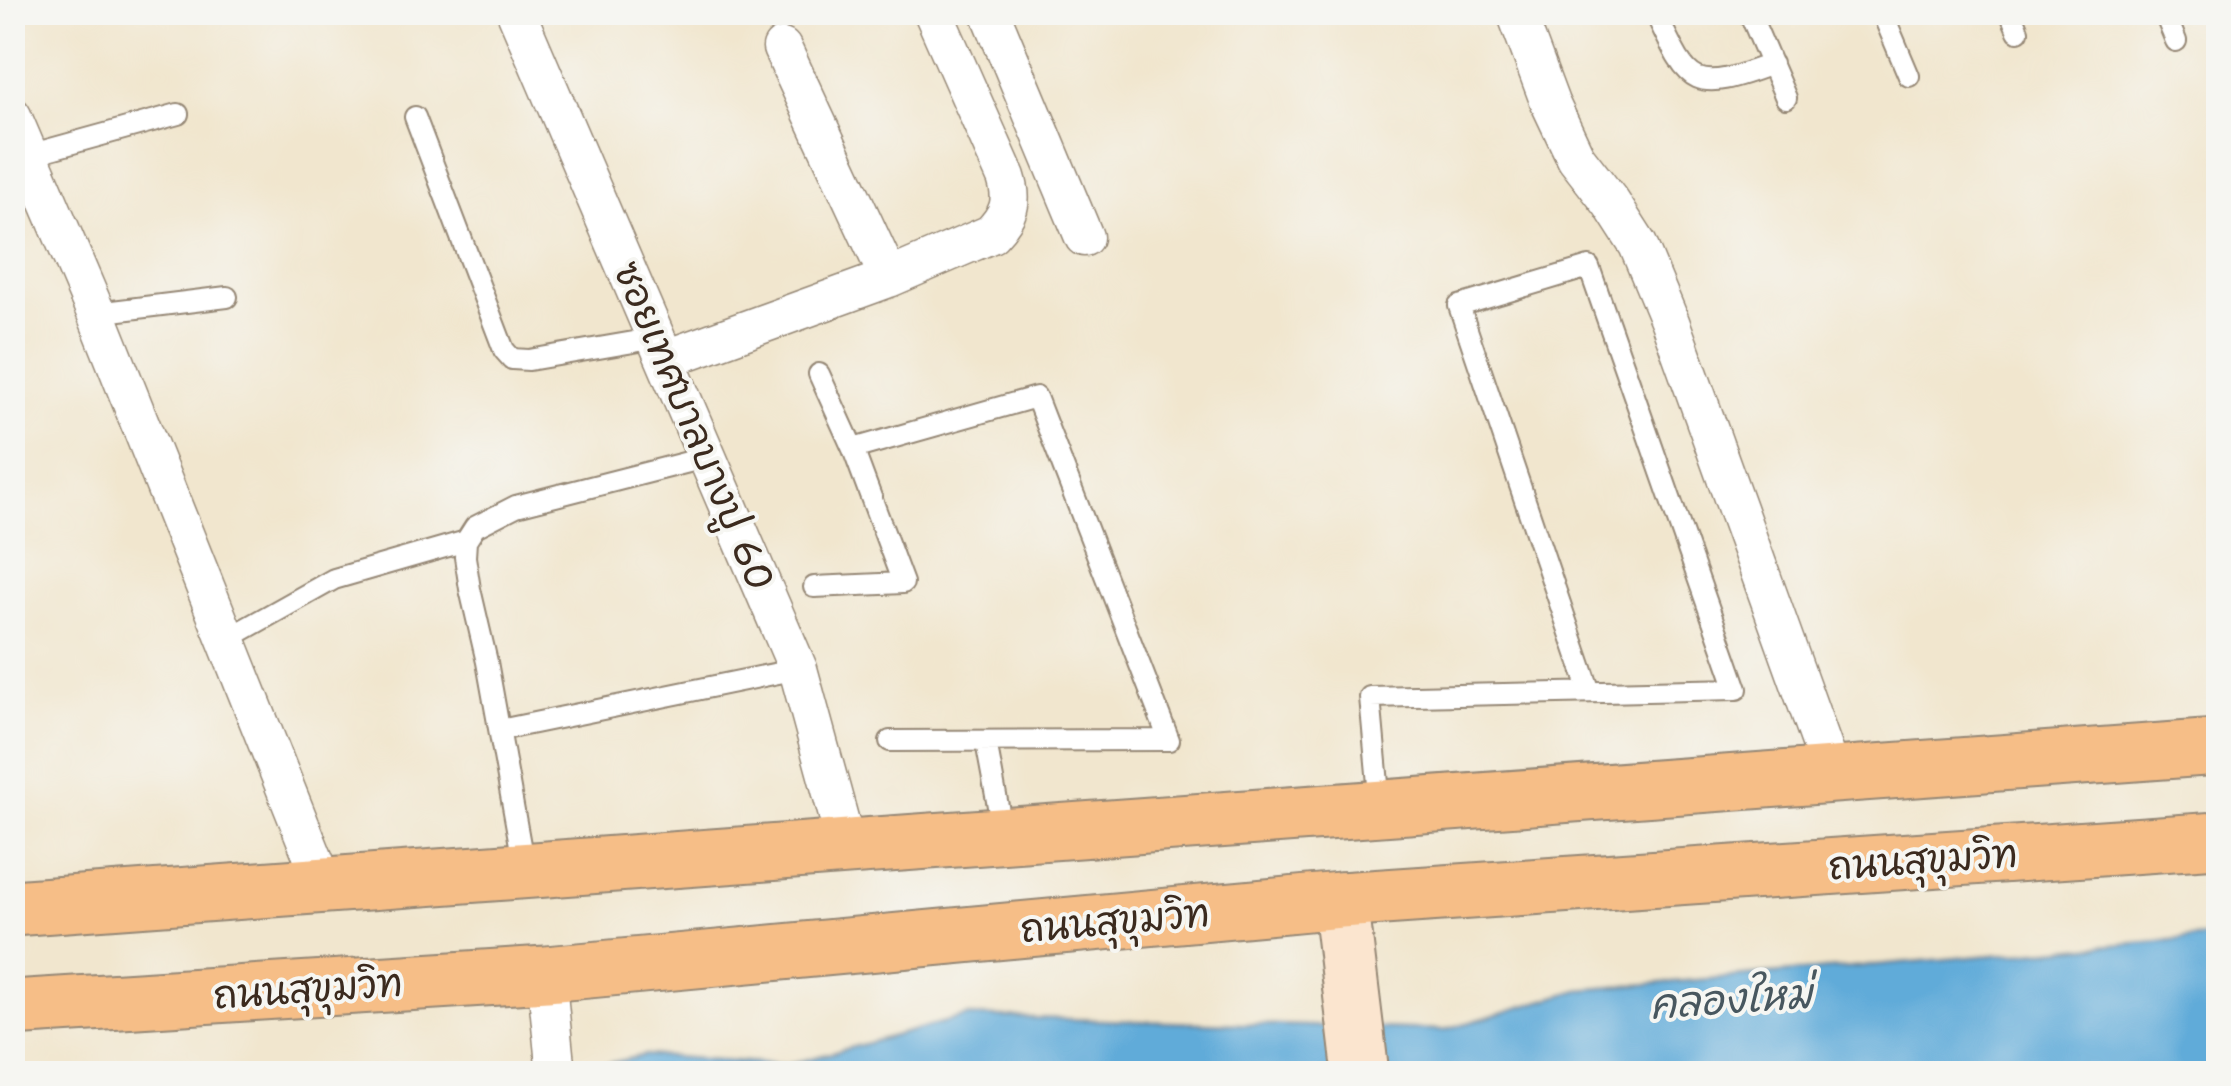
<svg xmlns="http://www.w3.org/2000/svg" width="2231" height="1086" font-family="'Shantell Sans','Playpen Sans Thai',sans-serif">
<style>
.water{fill:#61abd9;stroke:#4e6a7c;stroke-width:2.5}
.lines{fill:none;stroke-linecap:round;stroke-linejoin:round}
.lane-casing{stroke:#968876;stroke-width:24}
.street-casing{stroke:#968876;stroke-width:41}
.secondary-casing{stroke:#968876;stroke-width:59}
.highway-casing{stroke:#968876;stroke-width:59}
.lane{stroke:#fff;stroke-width:20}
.street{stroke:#fff;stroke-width:38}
.secondary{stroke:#fbe5cf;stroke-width:55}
.highway{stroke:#f6be87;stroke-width:55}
.labels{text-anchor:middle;stroke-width:8;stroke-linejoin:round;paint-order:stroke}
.street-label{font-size:38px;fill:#3b2a1e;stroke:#f6f6f2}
.water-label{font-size:40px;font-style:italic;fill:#48575f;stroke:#f6f6f2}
</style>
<rect width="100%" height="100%" fill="#f6f6f2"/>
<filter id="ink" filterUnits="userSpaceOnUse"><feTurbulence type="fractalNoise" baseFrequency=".01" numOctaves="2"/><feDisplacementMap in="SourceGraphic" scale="20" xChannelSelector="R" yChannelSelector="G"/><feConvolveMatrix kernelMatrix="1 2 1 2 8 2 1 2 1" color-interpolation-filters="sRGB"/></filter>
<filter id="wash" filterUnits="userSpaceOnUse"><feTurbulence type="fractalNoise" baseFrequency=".0048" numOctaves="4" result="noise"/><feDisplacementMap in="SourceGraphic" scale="40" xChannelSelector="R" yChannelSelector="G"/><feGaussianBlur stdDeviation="2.25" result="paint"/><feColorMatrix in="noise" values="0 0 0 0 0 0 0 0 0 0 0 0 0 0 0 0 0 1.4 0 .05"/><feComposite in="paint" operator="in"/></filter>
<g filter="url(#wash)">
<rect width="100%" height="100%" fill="#f1e6ce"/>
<path class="water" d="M2218,936V1073L563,1074L646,1055L787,1065L967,1016L1444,1030L1578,990Z"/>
</g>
<g filter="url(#ink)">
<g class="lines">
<defs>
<path id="lane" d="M1655,12C1690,86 1691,94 1772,64
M1749,12L1786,98
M1882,12L1909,76
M2010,12L2018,31
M2164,12L2176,41
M415,117L504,350L512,359L529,360L657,338
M29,155L178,114
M96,313L227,297
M853,449L1036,397L1169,740L890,741
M814,587L903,583L853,449L819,374
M227,639L334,579L466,541
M500,730L798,669
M986,742L1003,833
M1380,806L1370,697L1737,689L1589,267L1459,306L1590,692
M524,867L487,662L470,589L465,557L466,541L475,527L516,506L708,457"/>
<path id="street" d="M516,12L798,669L847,848
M990,12L1084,237
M1516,12L1550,103L1576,158L1611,203L1638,245L1670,322L1832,773
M782,48L889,278
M12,116L96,313L324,885
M666,359L889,278L991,234C1009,215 1014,202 1006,177L933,12
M546,974L556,1074"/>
<path id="secondary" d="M1340,900L1361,1074"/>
<path id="highway" d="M12,908L2218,747
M12,1008L546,974L1340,900L2218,840"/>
</defs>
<use href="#lane" class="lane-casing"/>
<use href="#street" class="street-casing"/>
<use href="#secondary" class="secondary-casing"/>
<use href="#highway" class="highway-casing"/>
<use href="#lane" class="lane"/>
<use href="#street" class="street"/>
<use href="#secondary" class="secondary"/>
<use href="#highway" class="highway"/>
</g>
</g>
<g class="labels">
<g class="street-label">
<text transform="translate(694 426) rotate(67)" y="13">ซอยเทศบาลบางปู 60</text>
<text transform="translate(1923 860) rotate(-4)" y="13">ถนนสุขุมวิท</text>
<text transform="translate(1115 921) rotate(-5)" y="13">ถนนสุขุมวิท</text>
<text transform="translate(308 989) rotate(-4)" y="13">ถนนสุขุมวิท</text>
</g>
<g class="water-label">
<text transform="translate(1731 999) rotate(-4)" y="14">คลองใหม่</text>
</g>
</g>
<rect width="2231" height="1086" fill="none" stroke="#f6f6f2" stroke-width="50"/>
</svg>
